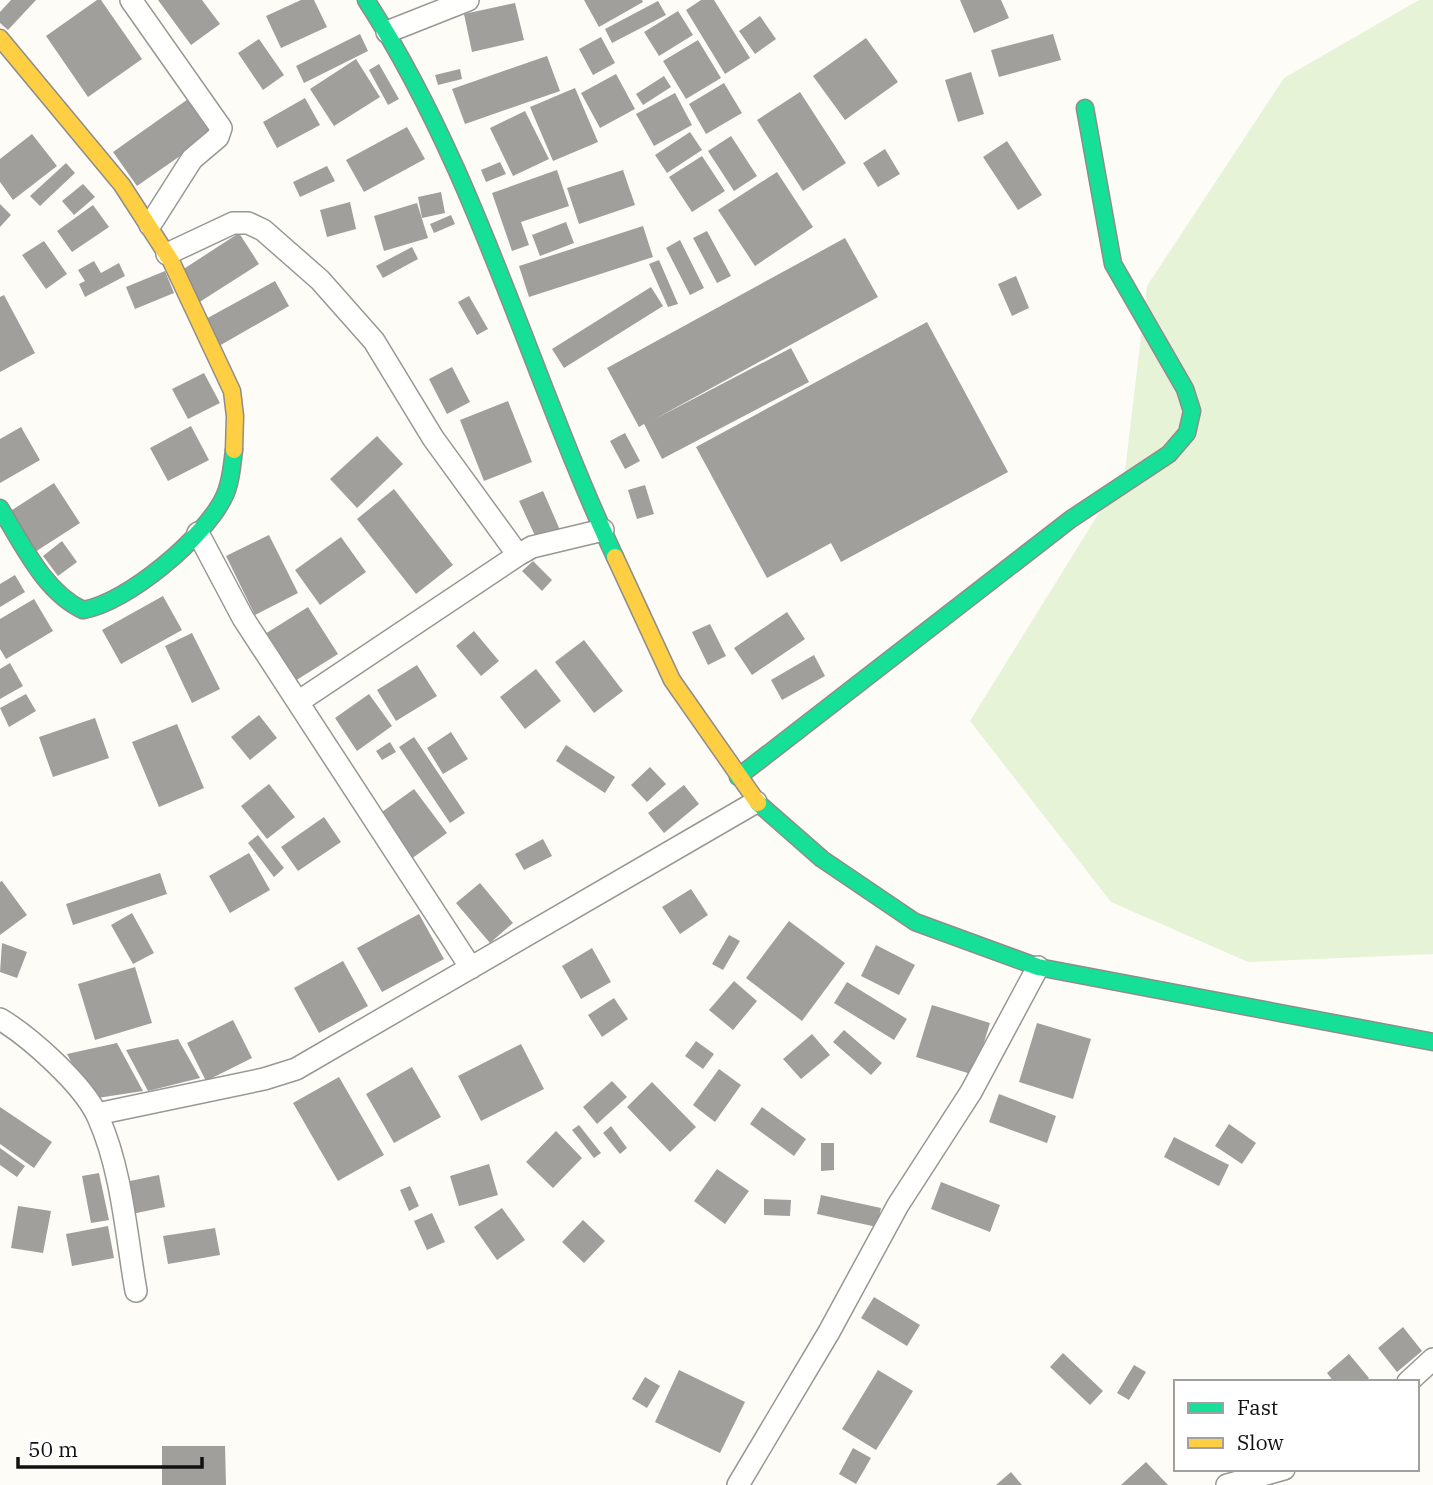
<svg xmlns="http://www.w3.org/2000/svg" width="1433" height="1485" font-family="'IBM Plex Serif',serif">
<style>
.green{fill:#e7f3d7}
.building{fill:#a19f9c}
.lines{fill:none;stroke-linecap:round;stroke-linejoin:round}
.street-casing{stroke:#979795;stroke-width:24}
.fast-casing{stroke:#8e8d8b;stroke-width:19}
.slow-casing{stroke:#8e8d8b;stroke-width:19}
.street{stroke:#fffffe;stroke-width:21}
.fast{stroke:#16e098;stroke-width:16}
.slow{stroke:#ffcf43;stroke-width:16}
</style>
<rect width="100%" height="100%" fill="#fdfcf7"/>
<path class="green" d="M1419,0H1433V954L1248,962L1111,902L970,721L1125,471L1147,286L1284,78Z"/>
<path class="building" d="M11,0H36L8,30L0,23V12Z
M97,0H101L142,59L88,97L46,36Z
M158,0H202L220,24L191,45Z
M301,0H314L327,27L281,48L266,16Z
M584,0H642L643,2L599,27Z
M701,0H714L750,58L725,74L686,10Z
M960,0H1001L1009,18L974,33Z
M658,1L666,15L612,43L605,29Z
M515,3L524,40L472,52L464,14Z
M678,11L693,35L659,56L644,32Z
M760,16L776,39L755,54L739,31Z
M360,34L368,51L304,83L296,66Z
M1053,34L1061,60L999,77L991,50Z
M601,37L615,63L593,75L579,49Z
M866,38L898,82L845,120L813,76Z
M259,39L284,75L263,90L238,53Z
M698,40L721,78L686,99L663,61Z
M547,56L560,91L465,124L452,89Z
M356,59L380,97L334,126L310,89Z
M379,64L399,99L388,105L369,70Z
M460,69L462,79L438,85L435,75Z
M971,72L984,114L958,122L945,80Z
M616,74L635,109L600,128L581,93Z
M664,76L671,87L643,105L636,94Z
M724,83L742,113L706,134L689,104Z
M575,88L598,142L553,161L530,107Z
M800,92L846,163L803,191L757,120Z
M675,93L692,125L654,146L636,114Z
M191,97L216,131L137,186L113,152Z
M305,98L320,125L277,148L263,122Z
M525,111L549,159L513,176L490,128Z
M407,127L425,159L364,192L346,160Z
M690,132L702,150L667,173L655,155Z
M32,134L57,166L13,200L0,182V159Z
M731,136L757,176L734,191L708,151Z
M1007,141L1042,195L1018,210L983,157Z
M885,149L900,174L878,187L863,163Z
M702,156L725,191L692,212L669,177Z
M500,162L506,174L486,182L481,170Z
M66,163L75,173L40,206L30,196Z
M327,166L335,181L300,197L293,182Z
M557,170L569,206L521,222L529,245L512,251L492,193Z
M623,170L635,205L579,224L567,188Z
M777,172L813,227L755,266L718,210Z
M83,184L95,197L74,215L62,201Z
M441,192L445,213L422,218L418,197Z
M350,202L356,229L327,237L320,210Z
M417,203L428,238L384,251L374,216Z
M0,204L11,215L0,227Z
M93,205L109,227L72,252L57,231Z
M451,215L455,224L434,233L430,224Z
M566,222L574,243L540,256L532,235Z
M643,226L653,257L529,297L519,266Z
M707,231L731,276L717,283L693,238Z
M239,233L259,264L198,303L179,272Z
M845,238L878,297L653,420L791,348L809,382L662,459L644,424L639,427L607,368Z
M680,240L704,288L690,295L666,248Z
M44,241L67,274L46,289L22,255Z
M412,247L418,259L383,278L376,266Z
M659,260L678,304L668,307L649,264Z
M94,261L101,273L119,263L125,276L85,297L79,284L85,281L78,270Z
M165,271L174,293L135,309L126,287Z
M1016,276L1029,308L1012,316L998,284Z
M275,281L289,306L219,346L204,320Z
M651,287L663,306L564,368L552,349Z
M4,295L35,353L0,372V297Z
M469,296L488,329L477,335L458,302Z
M927,322L1008,472L841,562L831,543L767,578L696,447Z
M452,367L470,402L447,414L429,379Z
M204,373L220,403L188,419L172,389Z
M508,401L532,462L484,481L460,420Z
M191,426L209,460L168,481L150,448Z
M21,427L40,460L0,483V439Z
M625,433L640,461L625,469L610,441Z
M377,436L403,464L357,508L330,479Z
M54,483L80,523L35,552L9,512Z
M645,485L654,514L637,519L628,490Z
M394,489L453,565L416,594L357,519Z
M543,491L560,530L537,540L519,501Z
M269,535L298,593L255,615L226,556Z
M341,537L366,572L320,605L295,570Z
M62,541L77,562L58,576L43,556Z
M533,561L552,580L542,591L522,571Z
M15,575L25,592L0,607V584Z
M163,596L182,630L121,664L102,630Z
M34,599L53,631L6,659L0,649V619Z
M308,607L338,654L295,681L265,634Z
M787,612L805,639L752,675L734,648Z
M710,624L726,656L708,665L692,632Z
M474,631L499,661L481,676L456,646Z
M192,633L220,689L192,703L165,646Z
M584,640L623,691L594,713L555,662Z
M814,655L825,676L782,700L771,680Z
M10,663L23,686L0,699V669Z
M417,665L437,696L396,721L377,690Z
M536,669L561,701L525,729L500,697Z
M26,694L36,711L9,727L0,708Z
M369,694L392,726L357,751L335,718Z
M259,715L277,738L250,760L231,737Z
M95,718L109,758L53,777L39,737Z
M177,724L204,788L159,807L132,742Z
M451,732L468,759L443,774L427,748Z
M414,737L465,813L450,823L399,747Z
M390,742L396,752L382,760L376,751Z
M566,745L615,777L605,793L556,761Z
M650,767L666,784L647,802L631,785Z
M269,784L295,817L267,839L241,806Z
M684,785L699,804L664,833L648,813Z
M414,789L447,833L407,862L375,817Z
M324,817L341,842L298,871L281,847Z
M258,835L284,868L274,877L248,843Z
M543,839L552,856L524,870L515,854Z
M249,853L270,890L230,913L209,876Z
M160,873L167,894L73,925L66,904Z
M2,881L27,915L0,935V882Z
M480,883L513,923L490,943L456,903Z
M691,889L708,915L680,934L662,907Z
M132,913L154,953L133,964L111,925Z
M419,914L444,959L382,992L357,948Z
M789,921L845,963L802,1021L746,978Z
M729,935L740,941L723,970L712,964Z
M2,943L27,952L17,978L0,972Z
M876,945L915,965L899,995L861,976Z
M592,948L611,982L581,999L562,966Z
M343,961L368,1006L319,1033L294,988Z
M135,967L152,1023L95,1040L78,984Z
M734,981L757,1001L733,1030L709,1010Z
M847,982L907,1019L894,1040L834,1003Z
M614,998L628,1019L602,1037L588,1015Z
M932,1005L990,1023L974,1075L916,1057Z
M233,1020L252,1058L206,1081L187,1043Z
M1037,1023L1091,1039L1073,1099L1019,1082Z
M844,1030L882,1063L871,1075L833,1042Z
M812,1034L830,1055L801,1079L783,1059Z
M178,1039L200,1078L148,1091L126,1050Z
M696,1041L714,1054L703,1069L685,1056Z
M117,1043L143,1091L91,1099L67,1054Z
M521,1044L544,1089L481,1121L458,1076Z
M412,1067L441,1117L394,1143L366,1094Z
M719,1069L741,1085L715,1122L693,1105Z
M339,1077L384,1155L338,1181L293,1103Z
M612,1081L627,1097L597,1124L583,1107Z
M652,1082L696,1127L670,1152L627,1107Z
M999,1094L1056,1116L1047,1143L989,1122Z
M0,1107L52,1142L34,1168L0,1144Z
M762,1107L806,1139L794,1156L750,1124Z
M1229,1124L1256,1143L1242,1164L1215,1146Z
M579,1125L601,1153L594,1158L572,1130Z
M611,1126L627,1148L620,1154L603,1133Z
M556,1131L582,1158L553,1188L526,1162Z
M1174,1137L1229,1165L1219,1186L1164,1157Z
M821,1143H834V1170L821,1171Z
M0,1148L25,1166L17,1177L0,1165Z
M489,1164L498,1195L459,1206L450,1176Z
M717,1169L749,1191L725,1224L694,1201Z
M99,1173L109,1220L91,1223L82,1176Z
M159,1175L165,1207L132,1214L125,1182Z
M941,1182L1000,1205L990,1232L931,1209Z
M410,1186L419,1206L409,1211L400,1190Z
M821,1195L881,1208L877,1227L817,1214Z
M764,1199L791,1200L790,1216L764,1215Z
M18,1206L51,1211L43,1253L11,1248Z
M502,1208L525,1240L497,1260L474,1227Z
M432,1213L445,1242L427,1250L414,1221Z
M583,1220L605,1241L584,1263L562,1242Z
M108,1226L114,1258L72,1266L66,1234Z
M215,1228L220,1255L168,1264L163,1236Z
M874,1297L920,1325L907,1346L861,1318Z
M1403,1327L1422,1351L1397,1372L1378,1348Z
M1063,1353L1103,1391L1090,1405L1050,1367Z
M1349,1354L1369,1378L1365,1382H1334L1327,1373Z
M1134,1365L1146,1372L1129,1400L1117,1393Z
M679,1370L745,1402L720,1453L655,1422Z
M878,1370L913,1391L876,1450L842,1429Z
M645,1377L660,1386L647,1408L632,1399Z
M162,1446H225L226,1485H162Z
M853,1448L871,1458L856,1484L839,1474Z
M1146,1462L1168,1485H1121Z
M1011,1472L1022,1485H996Z"/>
<g class="lines">
<defs>
<path id="street" d="M131,0L221,128L218,137L192,159L150,225
M387,32L468,0
M167,254L233,223H248L263,230L320,280L374,341L433,438L518,555
M198,533L243,618L471,968
M298,702L518,555L532,547L603,530
M0,1019C30,1037 84,1085 98,1117C122,1170 126,1234 136,1291
M97,1114L264,1079L296,1069L756,802
M1408,1382L1433,1359
M738,1485L829,1332L898,1205L971,1092L1038,967
M1227,1485L1284,1469"/>
<path id="fast" d="M366,0C477,171 529,373 615,557
M0,508C22,543 44,592 83,610C127,603 205,537 224,497C231,483 232,465 234,450
M738,777L1071,519L1169,454L1187,433L1192,411L1185,389L1113,264L1085,108
M758,803L822,859L915,922L1038,967L1433,1042"/>
<path id="slow" d="M0,38L122,185L171,261L232,391L235,416L234,450
M615,557L672,680L758,803"/>
</defs>
<use href="#street" class="street-casing"/>
<use href="#fast" class="fast-casing"/>
<use href="#slow" class="slow-casing"/>
<use href="#street" class="street"/>
<use href="#fast" class="fast"/>
<use href="#slow" class="slow"/>
</g>
<rect x="1174" y="1380" width="245" height="91" fill="#ffffff" stroke="#a0a0a0" stroke-width="2"/>
<rect x="1188" y="1403" width="35" height="10" fill="#16e098" stroke="#a0a0a0" stroke-width="2"/>
<text x="1237" y="1415" font-size="21" fill="#111111">Fast</text>
<rect x="1188" y="1438" width="35" height="10" fill="#ffcf43" stroke="#a0a0a0" stroke-width="2"/>
<text x="1237" y="1450" font-size="21" fill="#111111">Slow</text>
<path d="M18 1457v10h184v-10" fill="none" stroke="#111111" stroke-width="3.5"/>
<text x="28" y="1457" font-size="21" fill="#111111" stroke="#ffffff" stroke-width="5" paint-order="stroke">50 m</text>
</svg>
